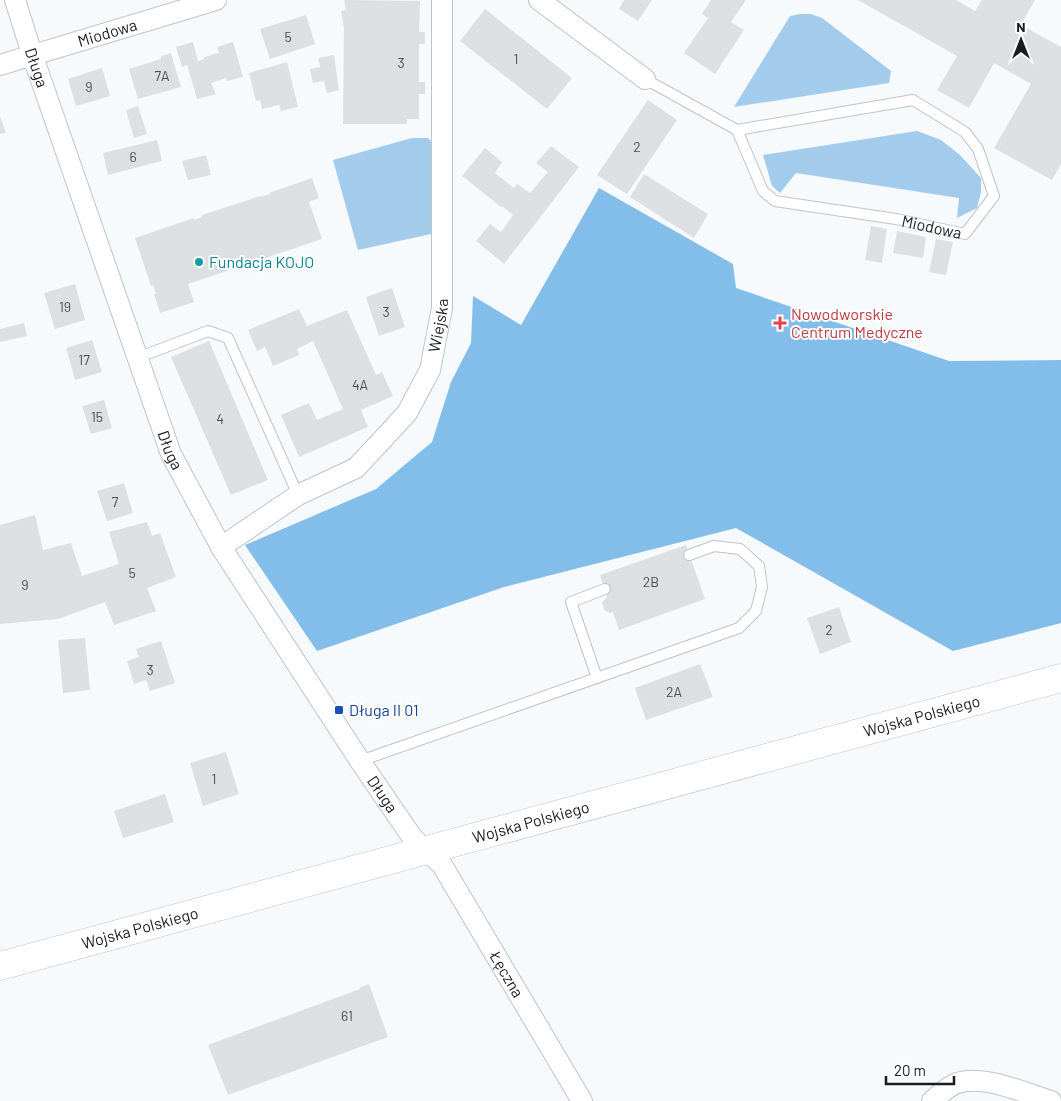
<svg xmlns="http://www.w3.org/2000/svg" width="1061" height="1101" font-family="Barlow,sans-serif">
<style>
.green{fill:#a3ccec}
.forest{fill:#83beea}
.building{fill:#dce0e3}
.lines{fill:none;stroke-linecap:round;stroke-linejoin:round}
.service-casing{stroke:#c0c4c7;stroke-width:12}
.minor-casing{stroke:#c0c4c7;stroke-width:22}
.secondary-casing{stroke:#c0c4c7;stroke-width:29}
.service{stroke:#fff;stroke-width:10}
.minor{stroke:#fff;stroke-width:20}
.secondary{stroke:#fff;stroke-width:28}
.culture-dot{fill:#0f9aa8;stroke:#fff;stroke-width:2}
.health-dot{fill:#e0444e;stroke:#fff;stroke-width:2}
.transit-dot{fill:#1a4fb4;stroke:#fff;stroke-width:2}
.labels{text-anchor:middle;stroke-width:4;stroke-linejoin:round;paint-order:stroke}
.number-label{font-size:14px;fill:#4a4d4e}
.street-label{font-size:16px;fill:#1a1c1d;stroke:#fff}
.culture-label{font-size:16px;fill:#0d838f;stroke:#fff;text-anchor:start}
.health-label{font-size:16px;fill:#be3a42;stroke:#fff;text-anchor:start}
.transit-label{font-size:16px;fill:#164399;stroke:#fff;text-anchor:start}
</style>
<rect width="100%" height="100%" fill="#f6fafd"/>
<path class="green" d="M800,14H811L822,18L891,71L889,83L734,107L790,16Z
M917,131L941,140L960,155L981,178V192L977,208L957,218L959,198L796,173L780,193L772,186L763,155Z
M412,138H428L431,141V234L358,250L333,160Z"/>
<path class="forest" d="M599,188L733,264L736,288L949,361L1061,360V623L953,651L736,528L504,587L317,651L245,545L376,489L432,442L451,382L471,343L473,296L521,325Z"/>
<path class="building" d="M344,0L420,1L419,32H425V44H419V82H425V94H419V119H407V124H343L344,28L341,11L346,10Z
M624,0H652L638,21L619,9Z
M711,0H746L731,22L744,30L715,74L684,53L708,18L702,14Z
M858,0H956L975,11L982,0H1035L1021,25L1061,47V164L1052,180L994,148L1031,84L994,63L969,108L937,90L957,56Z
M485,9L572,78L547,109L460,41Z
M306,15L315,44L270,59L260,29Z
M193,42L198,61L204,59V57L219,53L217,47L233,42L243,77L227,81L226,78L211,83L216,94L197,99L187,65L182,67L176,47Z
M171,53L181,87L138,99L129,69L161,59V56Z
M334,55L339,90L327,93L324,81L313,83L310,69L320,67L318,58Z
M287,62L298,107L281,111L279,105L262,109L260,100L256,101L249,73Z
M102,68L110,96L76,106L68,79Z
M648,100L677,120L627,194L597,175Z
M138,106L147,134L134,138L126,110Z
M0,116L6,133L0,134Z
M157,140L162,161L108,175L103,153Z
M551,146L579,167L504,264L476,241L490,224L501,232L513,215L502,206L501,207L462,176L485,148L502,162L495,173L514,188L517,184L530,193L548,172L536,163Z
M206,155L211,175L188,180L182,161Z
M644,174L708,214L694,238L630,197Z
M312,178L319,198L309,202L322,239L188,284L194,302L160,313L154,294H156L153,285L151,286L135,238L194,218V220L202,217V215L261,196V197L270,194L269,193Z
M871,226L887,229L882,263L865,260Z
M897,231L926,237L923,258L893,253Z
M936,239L953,242L946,275L929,272Z
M75,284L85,320L55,329L44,293Z
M392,288L405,327L379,336L366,297Z
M299,309L307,326L347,310L376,375L382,372L393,396L361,410L368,427L299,457L281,415L309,403L317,420L343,409L313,341L297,349L299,355L273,366L265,347L257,351L248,330Z
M24,323L27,336L0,342V329Z
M92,340L102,372L75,380L66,348Z
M209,341L268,480L231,495L171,357Z
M104,400L112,428L91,434L82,406Z
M124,483L133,513L107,521L97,491Z
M35,515L43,550L71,543L82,576L119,564L109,532L147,522L152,536L160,533L176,577L147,588L156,611L114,625L105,602L58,619L0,624V525Z
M686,545L705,599L619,630L613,612L610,613L605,611L602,602L607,597L600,575Z
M839,607L851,642L820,654L807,618Z
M85,638L90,690L63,693L58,640Z
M161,641L175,683L150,691L146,680L134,684L127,661L139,657L136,649Z
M700,664L713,697L646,720L635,688Z
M226,752L239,794L203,806L190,763Z
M165,794L174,822L123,838L114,811Z
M369,984L388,1037L228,1095L208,1045L360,989L359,988Z"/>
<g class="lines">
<defs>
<g id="service">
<path id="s1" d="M645,79L737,130L763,191L775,201L896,219L965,234L994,196L978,149L965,132L913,100L737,130"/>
<path d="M137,358L208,331L228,338L298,495"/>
<path d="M597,678L571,602L605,589"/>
<path d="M360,761L739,628L756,611L762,587L759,566L740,549L714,546L689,555"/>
</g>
<g id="minor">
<path id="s2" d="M15,0L32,54L171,454L221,547L360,761L412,837L442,865L582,1101"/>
<path d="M539,0L645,79"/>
<path id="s3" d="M0,65L216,0"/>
<path id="s4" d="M221,547L298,495L356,468L407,413L430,370L442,308V0"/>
<path d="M932,1101C939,1095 947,1087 957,1083C984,1074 1024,1093 1051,1101"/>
</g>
<g id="secondary">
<path id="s5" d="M0,966L1061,678"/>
</g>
</defs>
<use href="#service" class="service-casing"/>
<use href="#minor" class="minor-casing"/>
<use href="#secondary" class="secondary-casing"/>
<use href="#service" class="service"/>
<use href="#minor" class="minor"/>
<use href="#secondary" class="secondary"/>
</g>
<circle class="culture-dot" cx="199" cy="262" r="5"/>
<path class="health-dot" d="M777.5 315.5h5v5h5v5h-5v5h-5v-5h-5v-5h5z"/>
<rect class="transit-dot" x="334" y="705" width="10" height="10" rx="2.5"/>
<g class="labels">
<g class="number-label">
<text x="288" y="42">5</text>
<text x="516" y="64">1</text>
<text x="401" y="68">3</text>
<text x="162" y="81">7A</text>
<text x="89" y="92">9</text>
<text x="637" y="152">2</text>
<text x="133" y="162">6</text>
<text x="65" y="312">19</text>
<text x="386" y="317">3</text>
<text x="84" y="365">17</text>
<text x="360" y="390">4A</text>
<text x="97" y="422">15</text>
<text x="220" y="424">4</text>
<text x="115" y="507">7</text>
<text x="132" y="578">5</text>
<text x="651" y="587">2B</text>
<text x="25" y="590">9</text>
<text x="829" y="635">2</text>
<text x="150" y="675">3</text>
<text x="674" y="697">2A</text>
<text x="214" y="784">1</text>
<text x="347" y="1021">61</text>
</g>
<g class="street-label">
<text dy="6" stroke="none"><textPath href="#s3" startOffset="112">Miodowa</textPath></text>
<text dy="6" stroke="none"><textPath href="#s2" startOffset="71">Długa</textPath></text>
<text dy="6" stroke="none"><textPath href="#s1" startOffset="346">Miodowa</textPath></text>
<text dy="6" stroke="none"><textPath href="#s4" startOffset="326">Wiejska</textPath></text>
<text dy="6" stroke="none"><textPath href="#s2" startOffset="476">Długa</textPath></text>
<text dy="6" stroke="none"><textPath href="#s5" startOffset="955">Wojska Polskiego</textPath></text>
<text dy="6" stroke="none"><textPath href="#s2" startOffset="881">Długa</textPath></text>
<text dy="6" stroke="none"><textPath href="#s5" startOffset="550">Wojska Polskiego</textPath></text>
<text dy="6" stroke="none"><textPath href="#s5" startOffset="145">Wojska Polskiego</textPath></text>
<text dy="6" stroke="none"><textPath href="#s2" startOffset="1101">Łęczna</textPath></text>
</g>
<g class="culture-label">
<text x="209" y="268">Fundacja KOJO</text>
</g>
<g class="health-label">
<text x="791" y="320">Nowodworskie<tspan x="791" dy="18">Centrum Medyczne</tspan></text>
</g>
<g class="transit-label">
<text x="349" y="716">Długa II 01</text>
</g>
</g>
<g transform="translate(1021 40)" stroke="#ffffff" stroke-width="4" paint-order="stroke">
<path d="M0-4L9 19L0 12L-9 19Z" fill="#1a1c1d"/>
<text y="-8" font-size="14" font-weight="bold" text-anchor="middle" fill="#1a1c1d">N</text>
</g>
<path d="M886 1076v8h68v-8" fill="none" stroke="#1a1c1d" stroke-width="2.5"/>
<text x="894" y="1076" font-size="15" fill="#1a1c1d" stroke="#ffffff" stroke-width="4" paint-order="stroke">20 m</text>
</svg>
